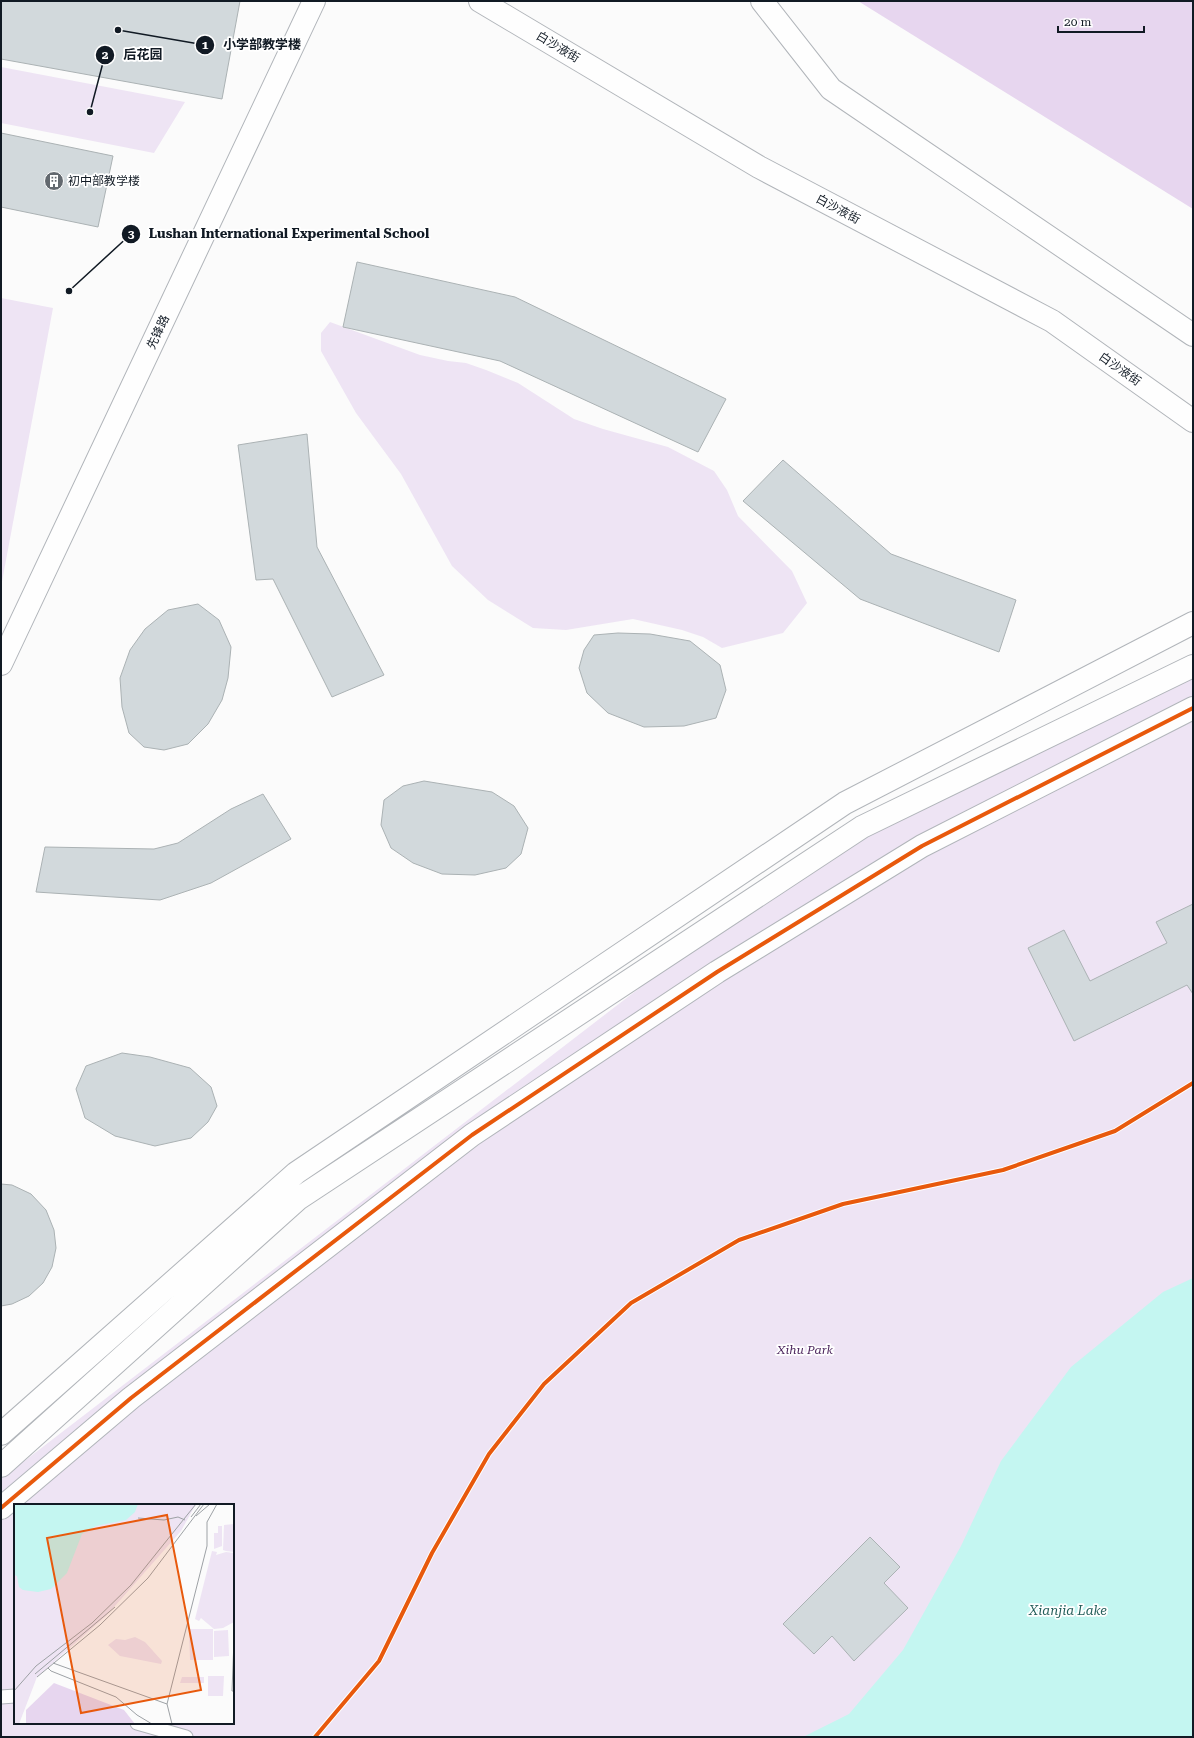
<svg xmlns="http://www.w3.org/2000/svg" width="1194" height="1738" font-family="'Roboto Serif','Noto Sans SC',serif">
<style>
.green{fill:#eee4f4;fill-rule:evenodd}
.forest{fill:#e7d6ef}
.water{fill:#c4f6f1}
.building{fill:#d2d9dc;stroke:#abb2b4}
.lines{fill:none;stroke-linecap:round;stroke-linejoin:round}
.lane-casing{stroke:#b1b5ba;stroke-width:15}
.street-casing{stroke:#b1b5ba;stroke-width:24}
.secondary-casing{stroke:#b1b5ba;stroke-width:24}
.lane{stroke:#fefefe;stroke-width:13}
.street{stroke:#fefefe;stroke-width:22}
.secondary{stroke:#fefefe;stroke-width:22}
.cycleway-casing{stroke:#fff;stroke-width:6}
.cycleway{stroke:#e8590c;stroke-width:4}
.labels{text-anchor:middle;stroke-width:3.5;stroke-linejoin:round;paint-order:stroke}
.street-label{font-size:12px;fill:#111a24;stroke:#fff}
.poi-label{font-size:12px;fill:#111a24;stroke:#fff;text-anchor:start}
.park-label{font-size:12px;font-style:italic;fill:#4b245c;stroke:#fff}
.water-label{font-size:13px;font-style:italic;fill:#235e5a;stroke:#fff}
.inset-road{fill:none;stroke:#9da1a5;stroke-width:1}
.view{fill:#e8590c;fill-opacity:0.15;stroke:#e8590c;stroke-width:2}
.inset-edge{fill:none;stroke:#111a24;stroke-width:2}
.leader{fill:none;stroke:#111a24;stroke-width:1.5}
.callout-dot{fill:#111a24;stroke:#fff;stroke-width:1.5}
.mark-label{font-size:12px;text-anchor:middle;font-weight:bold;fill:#fff}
.callout-label{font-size:13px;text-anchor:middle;font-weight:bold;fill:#111a24;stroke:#fff;stroke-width:3.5;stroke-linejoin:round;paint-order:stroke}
</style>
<rect width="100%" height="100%" fill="#fbfbfb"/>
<path class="green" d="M1,67L185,102L154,153L1,123Z
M1,298L53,308L1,587Z
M330,322L420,355L448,361L466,363L486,370L518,383L574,419L603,429L668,447L714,471L727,490L738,516L792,571L807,603L783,633L722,648L703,637L682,630L633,619L566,630L533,628L488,600L452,566L401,474L356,413L321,351V333Z
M1193,662V1737H1V1479L767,890ZM15,1505H233V1723H15Z"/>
<path class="forest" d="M858,1H1193V209Z"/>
<path class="water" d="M1193,1278V1737H803L849,1714L903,1650L961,1546L1001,1461L1071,1367L1163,1292Z"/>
<path class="building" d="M1,1H240L222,99L1,59Z
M1,133L113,156L98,227L1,207Z
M357,262L515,297L726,399L698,452L500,361L343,327Z
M307,434L317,547L384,675L332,697L273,579L256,580L238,445Z
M783,460L891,554L1016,600L999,652L860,599L743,501Z
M198,604L219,620L231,647L228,678L222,700L208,724L188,744L164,750L144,747L129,733L122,707L120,678L130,650L145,629L168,610Z
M618,633L650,634L690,641L720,665L726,690L716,718L684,726L644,727L608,713L587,693L579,668L584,650L594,635Z
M424,781L492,792L514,806L528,828L521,854L506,868L475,875L442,874L413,863L391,848L381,825L384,800L403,786Z
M263,794L291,839L211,883L160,900L36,892L45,847L154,849L178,843L231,809Z
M1193,904V994L1187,985L1074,1041L1028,948L1064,930L1090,981L1167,943L1156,922Z
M122,1053L150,1057L190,1068L211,1087L217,1106L208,1122L191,1138L155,1146L115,1136L85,1118L76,1089L86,1066Z
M1,1184L12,1185L31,1194L46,1210L54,1230L56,1248L52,1267L43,1283L29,1296L12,1304L1,1306Z
M870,1537L900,1567L884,1583L908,1608L854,1661L832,1636L814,1654L783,1624Z"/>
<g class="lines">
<defs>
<path id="lane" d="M1,1697L15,1696
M137,1723L186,1737"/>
<path id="street" d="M480,1L759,167L1052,321L1193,421
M762,1L831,89L1193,335
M1,664L314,1
M1,1508L131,1398L472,1135L717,972L922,846L1193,708"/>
<path id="secondary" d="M1,1434L296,1173L845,803L1193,623
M1,1466L298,1199L862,827L1193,666"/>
</defs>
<use href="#lane" class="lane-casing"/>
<use href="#street" class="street-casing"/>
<use href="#secondary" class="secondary-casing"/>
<use href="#lane" class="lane"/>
<use href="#street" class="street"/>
<use href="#secondary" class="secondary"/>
<defs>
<path id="cycleway" d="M1,1508L131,1398L472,1135L717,972L922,846L1193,708
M315,1737L379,1661L432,1553L489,1454L544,1384L631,1303L739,1240L843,1204L1003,1170L1115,1131L1193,1083"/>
</defs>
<use href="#cycleway" class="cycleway-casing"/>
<use href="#cycleway" class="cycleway"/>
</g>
<defs>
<symbol id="building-disc" viewBox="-11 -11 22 22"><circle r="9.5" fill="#63696f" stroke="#fff"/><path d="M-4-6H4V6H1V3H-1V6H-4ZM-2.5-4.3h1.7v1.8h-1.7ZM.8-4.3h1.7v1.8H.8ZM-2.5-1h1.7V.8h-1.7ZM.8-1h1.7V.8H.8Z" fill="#fff"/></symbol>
</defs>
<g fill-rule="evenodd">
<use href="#building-disc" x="43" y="170" width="22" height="22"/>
</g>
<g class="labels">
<g class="street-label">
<text transform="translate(558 47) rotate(31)" y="4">白沙液街</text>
<text transform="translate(838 209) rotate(28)" y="4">白沙液街</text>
<text transform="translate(158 332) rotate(-65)" y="4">先锋路</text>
<text transform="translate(1120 369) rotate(35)" y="4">白沙液街</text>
</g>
<g class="poi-label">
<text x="68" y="185">初中部教学楼</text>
</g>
<g class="park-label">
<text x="805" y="1354">Xihu Park</text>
</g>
<g class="water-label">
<text x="1068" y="1615">Xianjia Lake</text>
</g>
</g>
<g transform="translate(14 1504)">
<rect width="220" height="220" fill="#fbfbfb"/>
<path d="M0,0H182L167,27L93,111L23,173L5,220H0ZM220,20V48L212,47L209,46L210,21ZM204,22H208V42L200,45V29H204ZM198,47L203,48L202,51L212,48L220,49V118L209,124L200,125L187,114L185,117L181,115ZM175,125H199V156H176ZM214,126L215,152L200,153V127ZM121,133L131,138L148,157L147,160L106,152L94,141L102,135L111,136ZM194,172H210L209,192H194ZM168,173H190V179H166Z" fill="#eee4f4"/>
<path d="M40,179L110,206L121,220H12V206Z" fill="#e7d6ef"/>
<path d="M0,0H124L121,8L112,16L82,22L68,30L53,69L37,85L24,88L9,86L5,83L3,72L0,71Z" fill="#c4f6f1"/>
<path class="inset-road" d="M182,12L196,0M177,13L187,0M124,14L150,16L164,13L171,16M220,136L218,187H220M39,159L153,200M34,164L37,167L102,193L123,211L138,220M21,170L101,103M23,173L86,121L134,74L190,0M0,187L22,162L78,119L117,81L182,0M158,220L153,200L193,42V18L203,0"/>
<path class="view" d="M153,11L187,186L67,209L33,34Z"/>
<rect width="220" height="220" class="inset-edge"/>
</g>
<path class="leader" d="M118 30L205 45M90 112L105 55M69 291L131 234"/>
<g class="callout-dot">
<circle cx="118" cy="30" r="4"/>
<circle cx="90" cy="112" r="4"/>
<circle cx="69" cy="291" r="4"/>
<circle cx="205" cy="45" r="10"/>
<circle cx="105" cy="55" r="10"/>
<circle cx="131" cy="234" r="10"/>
</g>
<g class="mark-label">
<text x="205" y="49">1</text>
<text x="105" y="59">2</text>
<text x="131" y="238">3</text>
</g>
<g class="callout-label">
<text x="262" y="49">小学部教学楼</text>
<text x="143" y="59">后花园</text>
<text x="289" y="238">Lushan International Experimental School</text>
</g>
<rect width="1194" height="1738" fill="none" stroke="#111a24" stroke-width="4"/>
<path d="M1058 26v6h86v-6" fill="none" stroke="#111a24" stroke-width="2"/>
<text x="1064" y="26" font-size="12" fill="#111a24" stroke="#ffffff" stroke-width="3" paint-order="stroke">20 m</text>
</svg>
